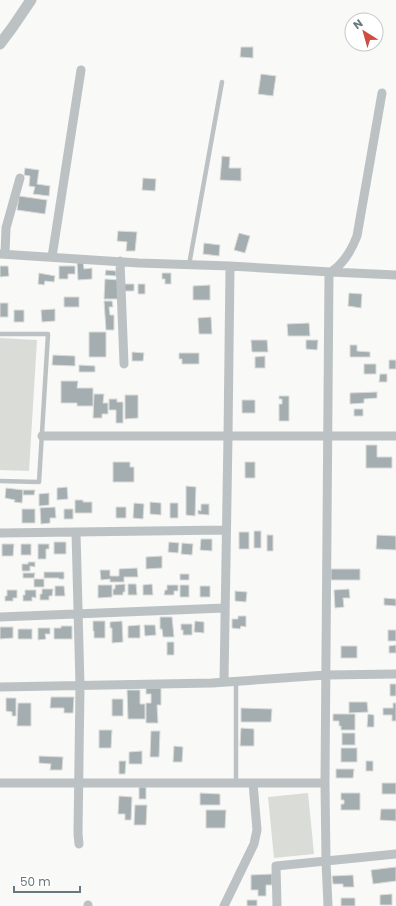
<svg xmlns="http://www.w3.org/2000/svg" width="396" height="906" font-family="Poppins,sans-serif">
<style>
.green{fill:#daddd7}
.building{fill:#a4aeb1;stroke:#dbdbd9}
.lines{fill:none;stroke-linecap:round;stroke-linejoin:round}
.service{stroke:#bcc2c4;stroke-width:4.5}
.minor{stroke:#bcc2c4;stroke-width:9}
.tertiary{stroke:#bcc2c4;stroke-width:11}
</style>
<rect width="100%" height="100%" fill="#f9f9f7"/>
<path class="green" d="M0,338L37,340L29,471L0,470Z
M308,793L314,854L274,858L268,797Z"/>
<path class="building" d="M241,47H253V58L240,57Z
M261,74L276,76L273,96L258,94Z
M222,156L230,157L229,168H241V181L220,180Z
M25,168L39,170L37,184L50,186L49,196L33,194L35,187L29,186L30,176L24,175Z
M143,178L156,179L155,191L142,190Z
M19,196L47,200L45,214L17,210Z
M118,231L137,232L135,251H126L127,242L117,241Z
M239,233L250,236L245,253L234,250Z
M204,243L220,245L219,256L203,254Z
M77,261H83L84,269L92,268V279L78,280Z
M0,266H8L9,276L0,277Z
M59,266H75V274H68V279H59Z
M106,270L116,271V276L105,275Z
M39,273L55,276L54,282L45,281L44,285L38,284Z
M162,273H171V284H165V279H162Z
M105,279L119,280L118,299H104Z
M123,284H134V291H123Z
M138,284H145V294H138Z
M210,285V300H193V286Z
M349,293L362,294L361,308L348,306Z
M64,297H79V307H64Z
M104,301H112L113,307H109L110,315H114V330H106Z
M0,303H8V317H0Z
M55,309V321L42,322L41,310Z
M14,310H24V322H14Z
M211,317L212,334H199L198,318Z
M309,323L310,336H288L287,324Z
M89,332H106V357H89Z
M251,340H267L268,352H252Z
M306,340H318L317,350L306,349Z
M350,345H357V351L370,352V357H350Z
M132,352L144,353L143,361H132Z
M179,353H199V364H182V359H179Z
M53,355L75,356V366L52,365Z
M265,356V368H255V357Z
M389,360H396V369H389Z
M364,364H376V374H364Z
M79,365L95,366V372H79Z
M380,374H387V382H379Z
M61,381H78L77,388H93V406H77V403H61Z
M377,392V398L364,399V403L350,404V393Z
M94,394H104L103,403H108V414H102V418H93Z
M125,395H138V418L125,419Z
M279,396H289V421H279V404H282V399H279Z
M109,399H117V402H123V423H116V410H109Z
M242,400H255V413H242Z
M354,409H363V416H354Z
M366,445H377V457H392V468H366Z
M113,462H130V467H134V482H113Z
M245,462H255V478H245Z
M186,486L196,487L195,516L186,515Z
M67,487L68,499L57,500V488Z
M6,488L23,490L22,503L14,502L15,500L5,498Z
M23,490H35L34,495H23Z
M49,493V505L39,506V494Z
M75,500H83V502H92V513H75Z
M150,502L161,503V515L150,514Z
M134,503L144,504L143,519L133,518Z
M170,503H178V518H170Z
M201,504H209V515L198,514V510L201,511Z
M55,507L56,518H50V523L41,524L40,508Z
M116,507H126V518H116Z
M22,509H35V523H22Z
M64,509H73V519H64Z
M254,531H261V548H254Z
M239,532H249V549H239Z
M267,535H273V551H267Z
M377,535L396,536V550L376,549Z
M201,539H212V551L200,550Z
M54,542H66V554H54Z
M169,542L179,543L178,553L168,552Z
M182,543L193,544L192,555L181,554Z
M2,544H14L13,556H2Z
M21,544H31V555H21Z
M38,544H49V549H46V559H38Z
M162,556V568L146,569V557Z
M28,562H35V567L30,566V571H22V564H28Z
M137,568L138,577H124V582H110V579L101,580L100,570H110V576H119V569Z
M331,569H360V580H331Z
M44,572H64V579H59V578H44Z
M23,573H35L34,578H23Z
M180,574H189V580H180Z
M34,579H44V587H34Z
M125,584V592H123V595H113V589H115V585Z
M128,584H136L137,595H128Z
M152,584L153,595H143V585Z
M98,585H112V597L98,598Z
M167,585H178V591H174V595H164L165,590H167Z
M180,585H189V597H180Z
M55,586H64L65,596H55Z
M200,586H210V597H200Z
M42,589H53L52,596H49V600H40V594H42Z
M349,589L350,598H343L344,607L335,608L334,590Z
M7,590H17V598H13V601H5V596H7Z
M25,590H36V598L32,597V601H23V595H25Z
M235,591L247,592L246,602L235,601Z
M384,598L396,599V606L384,605Z
M238,616H246V627L241,626L240,629L232,628V619H238Z
M160,617H172L174,637H163L162,629H160Z
M93,621H105V638H94V631H93Z
M122,621L123,642L112,643V628H110V622Z
M195,621L204,622V633L194,632Z
M181,624H192V635H183V630H181Z
M140,625V638H128V626Z
M144,625H155L156,635L145,636Z
M61,626H72V639H54V628H61Z
M0,627H13V638L0,639Z
M38,628H50V634H45L46,639L38,640Z
M18,629H32V639H18Z
M388,630H396V641H388Z
M167,642H174V655H167Z
M396,645V653H389V646Z
M341,646H357V658H341Z
M390,684H396V696H390Z
M146,688H161V705H157L158,723H146V703H151V694H146Z
M127,690H140V704H145V719H128Z
M51,697H74L73,713H64V708H50Z
M6,698H16V716H12V712L6,711Z
M112,699H123V716H112Z
M349,702H367L368,712L349,713Z
M18,703H31V726H17Z
M393,703H396V721H392V715H383V708H393Z
M241,708L272,709L271,722H241Z
M333,714H355V730H341V726H339V721H333Z
M368,714L374,715V727H367Z
M241,728L254,729V746H240Z
M99,730H112L111,748H99Z
M151,731H160L159,757H150Z
M342,733H355V745H342Z
M174,746L183,747L182,762H173Z
M341,748H357V762H341Z
M142,751V764H129V752Z
M39,756L63,757L62,770H50L51,764L39,763Z
M119,761H126L125,774H119Z
M366,761H373V771H366Z
M336,769H354L353,778H336Z
M382,783H396V794H382Z
M139,787H146V799H139Z
M200,793L220,794V805H200Z
M341,793H360V810H341V804H344V800H341Z
M119,796L132,797L131,820H125V814H118Z
M135,805H147L146,825H134Z
M381,809H396V821L380,820Z
M206,810H226L225,828H206Z
M396,867V881L373,884L371,870Z
M272,874V885H266V896H258V890H251V875Z
M353,875L354,887H343V884H333L332,876Z
M392,894V905H380V895Z
M341,898H355V906H341Z
M247,900H257V906H247Z"/>
<g class="lines">
<path class="service" d="M189,265L222,82
M0,334H48L39,482L0,481
M236,681V783"/>
<path class="minor" d="M0,254L139,263L230,266L331,272L396,275
M5,254L6,228L20,178
M52,257L81,70
M120,261L124,364
M331,272C343,264 352,249 357,236L382,93
M42,436H396
M76,532L80,686L78,834L79,844
M0,533L226,530
M0,617L225,608
M224,682L228,436L230,266
M0,687L212,683L326,675L396,674
M0,783H325
M88,905V906
M224,906L254,844L257,830L253,783
M277,906L276,866L396,854
M328,906L326,861L325,783L329,272"/>
<path class="tertiary" d="M0,44L12,28L31,0"/>
</g>
<g transform="translate(364 32) rotate(323)"><circle r="19" fill="#ffffff" stroke="#c2c9cb"/>
<path d="M0-3L7 15L0 10L-7 15Z" fill="#cf4d41"/>
<text y="-6" font-size="11" font-weight="bold" text-anchor="middle" fill="#67787e">N</text>
</g>
<path d="M14 886v6h66v-6" fill="none" stroke="#67787e" stroke-width="2"/>
<text x="20" y="886" font-size="12" fill="#67787e" stroke="#ffffff" stroke-width="3" paint-order="stroke">50 m</text>
</svg>
